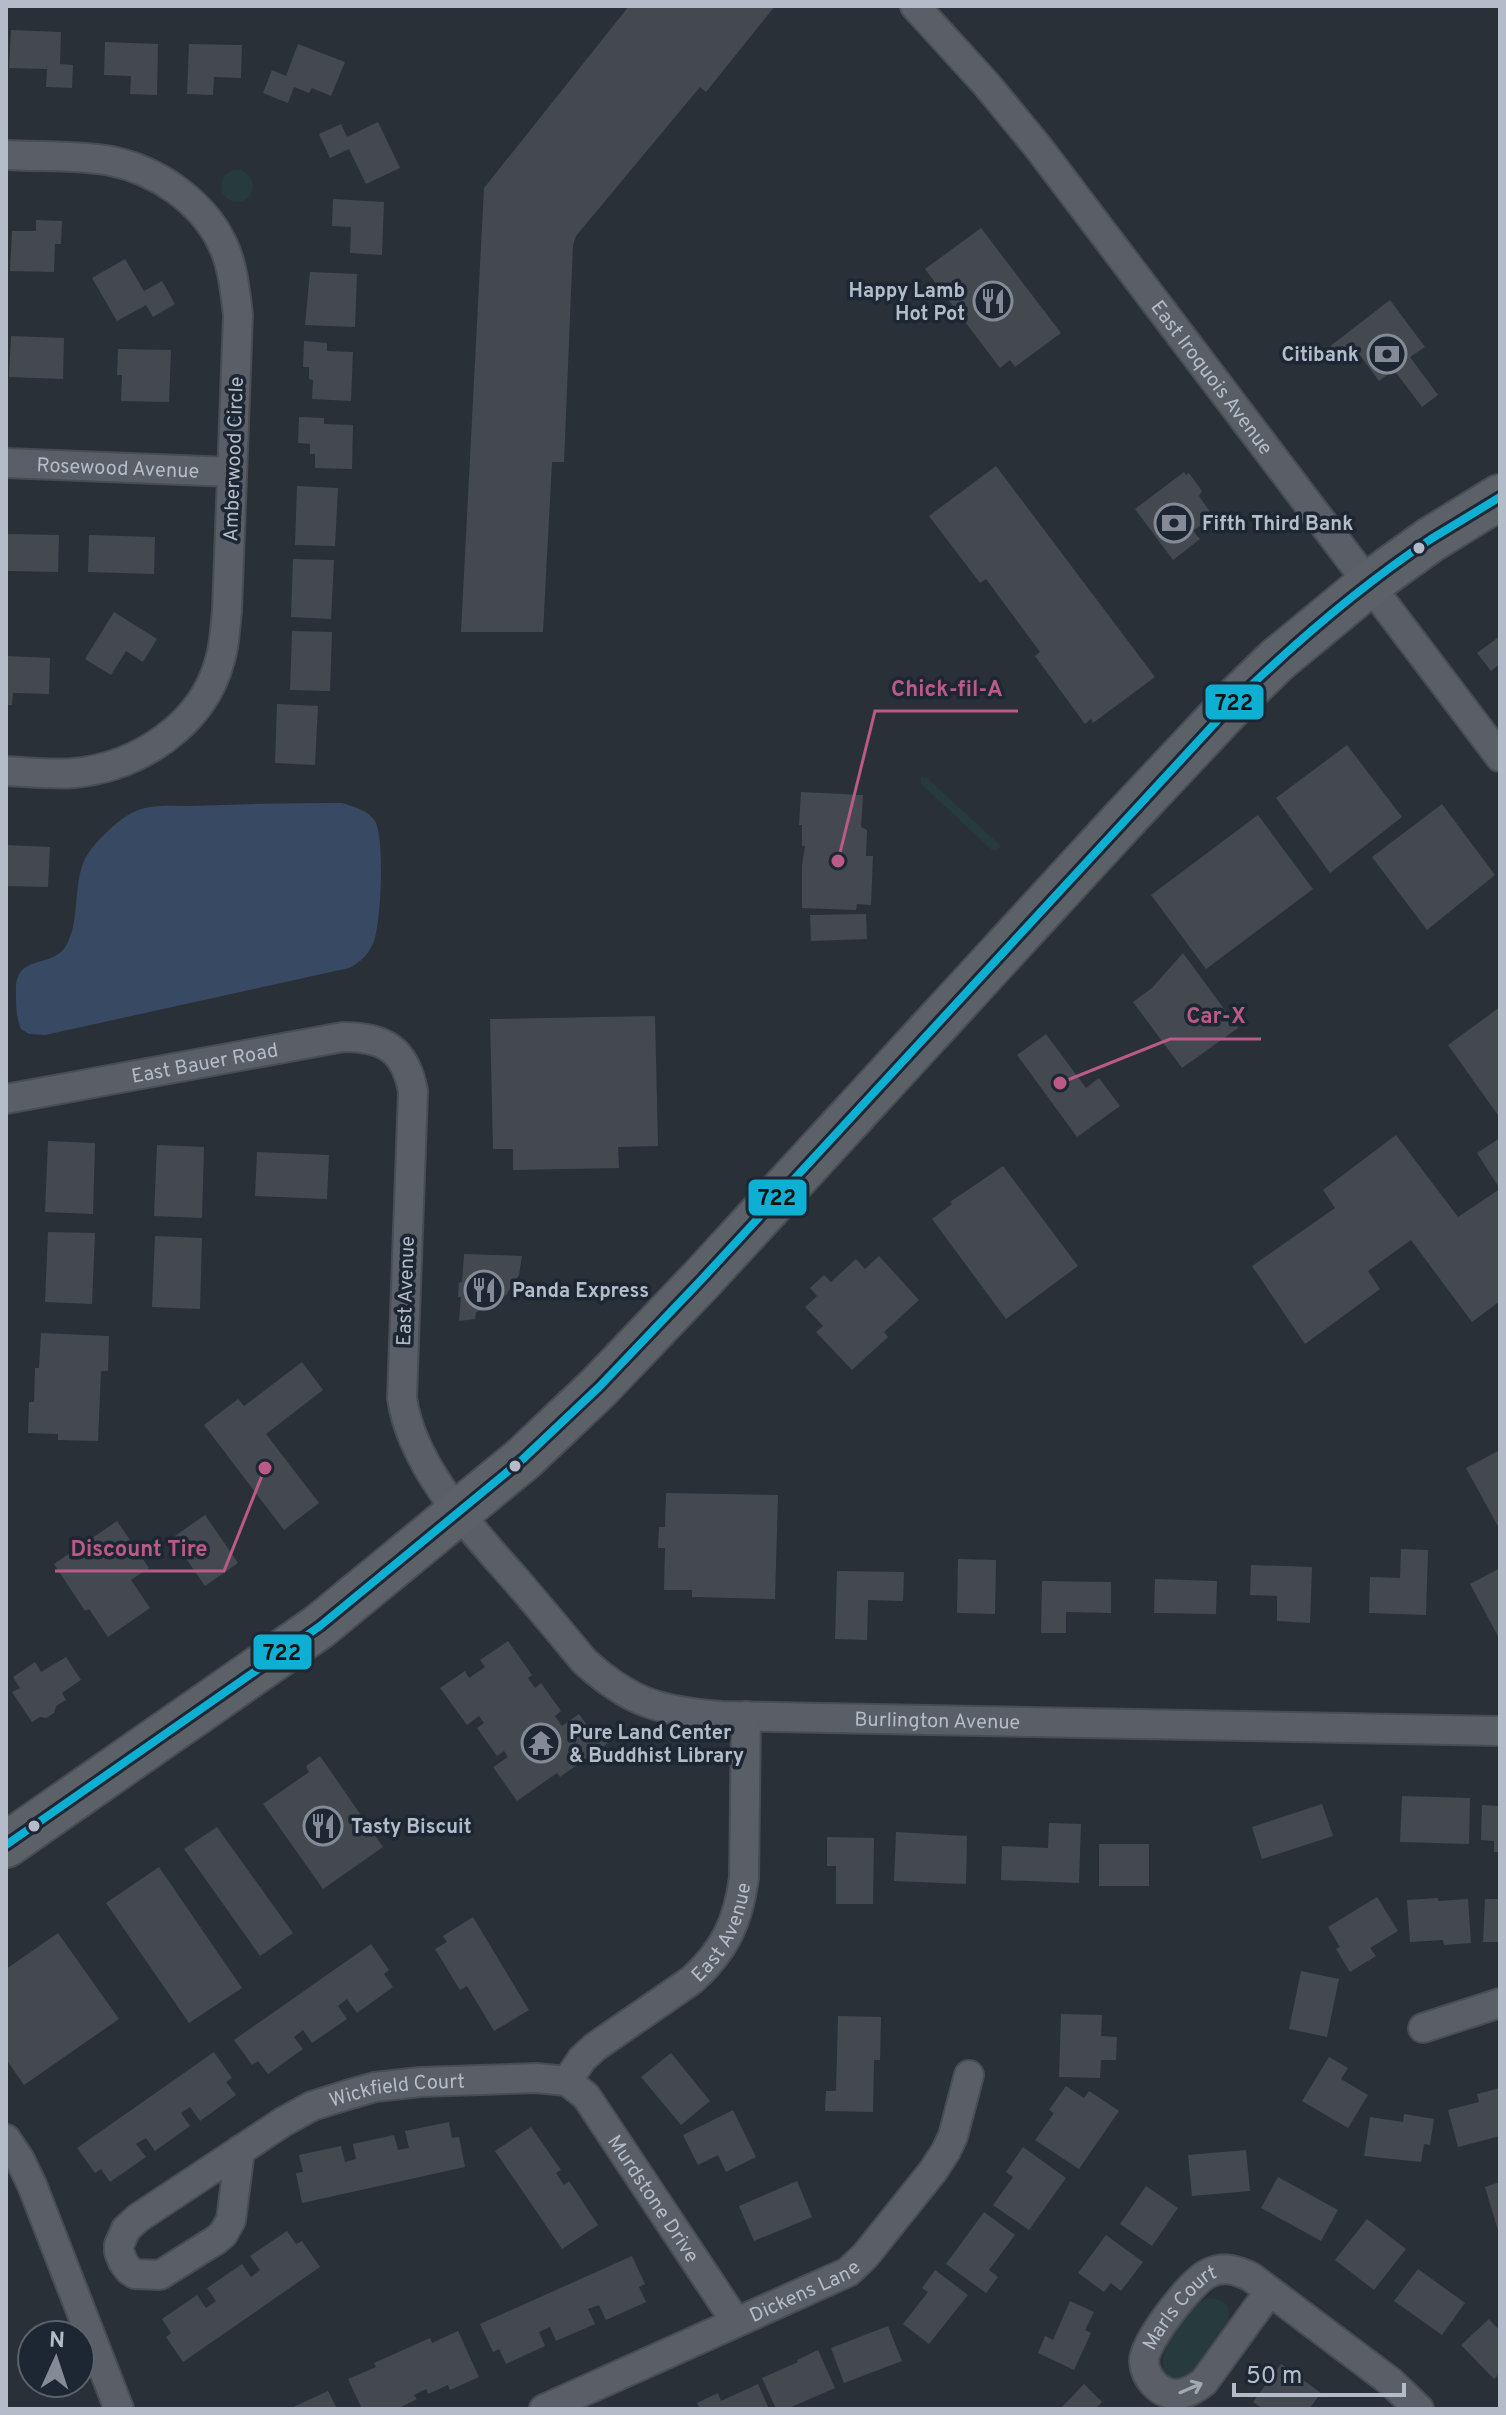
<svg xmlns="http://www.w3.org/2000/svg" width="1506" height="2415" font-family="Overpass,sans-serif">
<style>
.green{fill:#273a3e}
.water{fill:#384963}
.building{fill:#444950}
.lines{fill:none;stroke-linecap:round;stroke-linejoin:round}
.minor-casing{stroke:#484c53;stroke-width:32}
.primary-casing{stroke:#484c55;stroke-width:48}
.minor{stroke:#5a5e66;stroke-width:28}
.primary{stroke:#5c6168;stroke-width:44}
.bus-1-casing{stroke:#1d2633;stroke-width:14}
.bus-1{stroke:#0dafd3;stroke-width:8}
.oneway{stroke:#a2a9b5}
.bus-dot{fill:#b4bcc9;stroke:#1d2633;stroke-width:3}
.labels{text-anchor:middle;stroke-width:7;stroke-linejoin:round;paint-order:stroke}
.poi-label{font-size:20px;font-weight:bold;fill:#b4bcc9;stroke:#1d2633;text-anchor:start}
.street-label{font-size:20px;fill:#b4bcc9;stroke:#1d2633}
.leader{fill:none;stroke:#bc5a87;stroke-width:3}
.callout-dot{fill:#bc5a87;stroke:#1d2633;stroke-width:3}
.callout-label{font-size:22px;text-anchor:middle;font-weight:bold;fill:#bc5a87;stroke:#1d2633;stroke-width:7;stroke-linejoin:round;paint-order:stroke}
.line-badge{stroke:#1d2633;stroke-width:3}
.pale-badge-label{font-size:22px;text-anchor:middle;font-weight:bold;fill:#111}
</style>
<rect width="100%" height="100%" fill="#2a3038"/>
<path class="green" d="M221 186a16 16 0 1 1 32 0a16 16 0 1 1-32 0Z
M921,777L927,778L1000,845V848L996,850H992L920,783Z
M1214,2298L1222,2301L1228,2306L1229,2324L1190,2377L1176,2379L1167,2377C1152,2352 1183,2323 1197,2303L1205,2299Z"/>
<path class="water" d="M342,803C354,807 368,810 375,821C385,838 381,922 374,941C369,954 361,962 349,968L45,1035L29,1034L21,1029C16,1017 16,1006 16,993C14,951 53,971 67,944C80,919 73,887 84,861C91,845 120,817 136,811C152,804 173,806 190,806C241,804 292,803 342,803Z"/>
<path class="building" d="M629,6H775L706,92L700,87L576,236L573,245L564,462H552L543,632H461L484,188Z
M11,30L61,32L60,64L73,65L72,88L46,87L47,69L9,68Z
M105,42L158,44L157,95L130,94L131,76L104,75Z
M189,44L242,45L241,78L214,77L213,95L187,94Z
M298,44L345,62L331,96L312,88L309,93L294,87L288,103L263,93L272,70L286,76Z
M378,122L400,168L366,184L349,149L330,158L319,134L341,124L347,137Z
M333,199L384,202L382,255L350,253L351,227L332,226Z
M36,220L62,221L61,244H55L54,272L10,271L12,231H36Z
M981,228L1061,333L1015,367L1010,360L1000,368L925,269Z
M125,259L144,291L162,281L175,304L153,317L146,305L117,321L92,278Z
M310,272L357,274L355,327L305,325Z
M1390,300L1425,347L1410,357L1438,395L1422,407L1394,370L1379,381L1357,351L1341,363L1329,347Z
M11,336L64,338L63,379L9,377Z
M304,341L327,343V351L353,352L351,401L312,399L313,380L309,379V367H303Z
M118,349L171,350L169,402L121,401L122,375H117Z
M299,417L324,418V424L353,425L352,469L315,468V454H310V444L298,443Z
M996,466L1155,677L1093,723L1091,719L1085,724L1035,656L1040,652L986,579L980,583L929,516Z
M1184,472L1186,475L1189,473L1202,491L1199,496L1213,516L1193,531L1200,539L1173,560L1135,509Z
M297,486L338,488L335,546L295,545Z
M6,534L59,535L58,572L6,571Z
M89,535L155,537L154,574L88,572Z
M293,559L334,560L331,619L291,617Z
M114,612L157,639L143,662L126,651L111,675L85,659Z
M292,631L332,632L330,691L290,690Z
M1500,636V664L1491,671L1477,653Z
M6,656L50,658L49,694L13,693L12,705H6Z
M277,704L318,706L315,765L275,763Z
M1347,745L1402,817L1330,873L1276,798Z
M801,792L863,795L861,827L867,830L866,856H873L871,905L857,904L856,910L802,908V866L805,846H802V825H799Z
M1442,804L1495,875L1427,930L1372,857Z
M1258,815L1313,889L1206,969L1151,895Z
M6,845L50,847L48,887L6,886Z
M866,914L867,939L811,941L810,915Z
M1183,953L1238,1028L1182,1068L1133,1002L1152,988Z
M1500,1007V1118L1448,1045Z
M655,1016L658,1146L618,1147L619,1168L513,1170V1149H493L490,1019Z
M1046,1034L1086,1088L1099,1078L1120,1106L1077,1137L1017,1055Z
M1396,1135L1458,1217L1500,1189L1477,1153L1500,1138V1301L1472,1322L1411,1240L1368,1271L1380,1289L1305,1344L1252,1266L1335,1208L1323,1190Z
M48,1141L95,1143L93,1214L45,1212Z
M157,1145L204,1147L202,1218L154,1216Z
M257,1152L329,1155L327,1199L255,1196Z
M1003,1166L1078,1266L1006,1319L932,1219L952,1204L950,1202Z
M48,1232L95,1233L92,1304L45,1302Z
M155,1236L202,1238L200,1309L152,1307Z
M464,1254L522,1256L519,1275L506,1295L485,1309L476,1312L475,1319L459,1321L461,1297H458L459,1283L462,1282Z
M879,1256L919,1300L884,1332L888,1337L852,1370L816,1332L823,1326L805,1307L817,1296L810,1288L824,1275L831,1282L856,1259L865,1269Z
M41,1333L109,1336L108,1371H101L98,1441L58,1440V1434L28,1433L29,1402H34L35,1368H39Z
M302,1362L323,1390L266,1434L319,1503L284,1530L204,1425L238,1399L244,1406Z
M1500,1450V1530L1466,1468Z
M666,1493L778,1495L775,1599L692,1597V1590H664L665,1548H658L659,1527H665Z
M205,1515L238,1563L205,1586L172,1538Z
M117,1521L149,1568L131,1580L150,1608L108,1637L89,1609L85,1611L54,1564Z
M1401,1549L1428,1550L1426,1615L1369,1613L1370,1577L1400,1578Z
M958,1559L996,1560L995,1614L957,1613Z
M1251,1565L1312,1567L1310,1623L1277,1621V1596L1250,1595Z
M1500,1568V1640L1470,1584Z
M837,1571L904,1572L903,1601L868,1600L867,1640L835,1639Z
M1155,1579L1217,1581L1216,1614L1154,1613Z
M1042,1581L1111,1582V1613L1066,1612V1633H1041Z
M508,1641L532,1675L528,1678L535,1688L541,1683L561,1711L555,1716L562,1726L579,1714L593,1734L599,1729L608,1743L560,1777L557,1773L517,1801L493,1767L508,1757L504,1751L497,1756L477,1728L484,1723L479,1716L467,1725L440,1688L465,1671L469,1678L485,1667L480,1660Z
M66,1657L81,1680L62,1693L66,1700L56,1706L54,1713L46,1718L40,1717L32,1722L12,1692L20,1688L13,1677L35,1662L41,1672Z
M320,1756L383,1847L323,1889L263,1804L309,1772L306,1766Z
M1402,1796L1470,1798L1469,1844L1400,1842Z
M1322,1804L1333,1836L1262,1859L1252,1827Z
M1482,1805L1500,1806V1852H1494V1841L1481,1840Z
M1049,1823L1081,1824L1079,1883L1001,1880L1002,1846L1048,1848Z
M217,1827L293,1933L260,1956L184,1849Z
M896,1832L967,1836L966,1884L894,1881Z
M827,1837L874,1838L873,1904H836V1866H827Z
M1099,1844H1149V1886H1099Z
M159,1867L242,1988L189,2023L106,1903Z
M1377,1897L1398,1931L1370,1948L1376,1956L1350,1972L1336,1949L1340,1947L1328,1927Z
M1438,1898V1901L1468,1899L1471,1943L1444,1945L1443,1940L1410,1942L1407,1900Z
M1485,1899H1500V1942H1483Z
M473,1917L529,2010L494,2031L467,1986L460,1990L435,1949L447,1942L443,1936Z
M58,1933L119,2019L24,2085L6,2059V1969Z
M371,1944L389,1970L384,1974L393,1987L357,2013L347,1999L338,2006L347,2019L312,2043L303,2030L294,2037L303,2049L268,2074L258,2061L252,2065L234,2040Z
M1301,1971L1339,1979L1327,2037L1289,2029Z
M1061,2014L1102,2015L1101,2036L1117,2037L1116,2060H1101L1100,2078L1059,2077Z
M838,2016L881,2017L880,2060H874L873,2112L825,2111L826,2091H836Z
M214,2052L232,2078L226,2082L236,2095L200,2121L190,2107L181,2113L190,2126L155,2151L146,2138L136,2144L146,2157L110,2182L101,2169L95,2173L77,2148Z
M671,2053L710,2101L681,2125L641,2077Z
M1329,2057L1348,2068L1341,2079L1368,2095L1348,2128L1302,2101Z
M1066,2086L1084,2098L1089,2091L1119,2111L1079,2169L1035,2140L1054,2113L1049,2110Z
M1500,2088V2136L1458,2147L1448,2110L1479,2102L1477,2094Z
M733,2110L756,2157L726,2172L718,2155L698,2165L683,2135Z
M1404,2114L1434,2119L1430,2145L1424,2144L1421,2162L1364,2156L1370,2117L1403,2122Z
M449,2122L452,2138L459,2137L465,2167L302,2203L296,2173L303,2172L299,2155L341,2146L345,2162L356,2159L353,2144L394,2135L398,2150L409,2148L405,2131Z
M531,2127L561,2170L556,2173L564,2185L569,2181L598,2225L562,2249L495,2151Z
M1023,2147L1066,2178L1029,2230L993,2205L1013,2177L1006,2172Z
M1246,2150L1250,2191L1192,2196L1188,2155Z
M1278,2177L1338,2210L1321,2241L1261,2208Z
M797,2181L812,2217L754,2241L739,2206Z
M1500,2182V2234H1499L1485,2187Z
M1146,2186L1178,2208L1152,2246L1120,2224Z
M984,2212L1015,2235L989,2270L998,2277L986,2293L946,2264Z
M1367,2219L1406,2249L1374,2290L1335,2260Z
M287,2231L296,2244L302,2241L320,2267L183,2362L166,2337L171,2333L162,2319L197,2295L206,2308L216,2301L207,2288L242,2264L251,2277L260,2270L250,2256Z
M1106,2235L1143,2262L1121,2291L1111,2283L1104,2292L1078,2273Z
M632,2256L645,2284L639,2287L646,2302L606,2320L599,2305L588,2309L595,2324L556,2341L550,2327L539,2332L545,2346L506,2364L499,2349L493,2352L480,2324Z
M1418,2269L1465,2303L1442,2335L1394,2301Z
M935,2270L968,2295L929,2344L903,2324L928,2292L922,2288Z
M1070,2301L1094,2312L1085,2330L1091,2333L1074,2370L1038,2353L1045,2336L1053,2340Z
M1489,2319L1500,2331V2373L1494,2379L1461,2345Z
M888,2326L902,2361L844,2383L831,2348Z
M458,2331L479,2377L450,2390L448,2385L428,2394L426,2389L414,2395L417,2399L397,2409H362L348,2379L376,2367L374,2363L430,2338L432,2343Z
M818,2350L835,2388L787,2409H776L762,2378L798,2362L797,2360Z
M1281,2364L1321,2393L1309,2409H1263L1253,2402Z
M758,2384L769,2409H700L697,2403L718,2393L721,2401Z
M1084,2384L1102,2402L1095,2409H1060Z
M328,2391L337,2409H289Z"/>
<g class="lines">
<defs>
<g id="minor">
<path id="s1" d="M915,6L987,85L1038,147L1500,757"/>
<path d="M6,155C41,157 77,155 111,161C156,170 202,201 222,243C233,265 235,291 238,315L227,611C225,627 225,644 220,660C203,725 138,767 74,773C52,775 28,772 6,771"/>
<path id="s2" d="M6,463L231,472"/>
<path id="s3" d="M6,1099L343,1037C384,1037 405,1049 413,1091L402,1398C412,1467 472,1530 517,1581C540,1608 562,1634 584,1661C630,1703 660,1711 721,1716L1500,1731"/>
<path d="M1423,2028L1500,2003"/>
<path id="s4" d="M567,2081L582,2059L595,2047L692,1980C725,1950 738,1922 744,1878L746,1716"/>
<path d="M6,2139L20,2160L32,2185L119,2409"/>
<path id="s5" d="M240,2150L231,2220L223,2234L216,2240L160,2275L135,2274L129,2270L123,2262L119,2252V2245L126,2229L138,2218L283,2122L312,2106L347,2095L375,2087L420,2082L536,2078L567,2081L586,2096L736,2322"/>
<path id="s6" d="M1269,2292L1204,2382C1196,2388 1187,2394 1176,2394C1159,2394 1145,2378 1144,2361C1144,2342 1192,2280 1209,2273C1224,2266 1237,2270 1251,2277L1391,2382L1419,2409"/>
<path id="s7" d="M544,2409L848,2272L865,2256L933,2171L946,2151L953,2136L969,2075"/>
</g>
<path id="primary" d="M6,1845L320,1626L523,1459L599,1387L702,1279L1129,814L1239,697L1277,660L1369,584L1430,540L1500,497"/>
</defs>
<use href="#minor" class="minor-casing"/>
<use href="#primary" class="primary-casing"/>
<use href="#minor" class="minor"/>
<use href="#primary" class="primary"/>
<defs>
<path id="bus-1" d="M6,1845L320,1626L523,1459L599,1387L702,1279L1239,697C1298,640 1362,585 1431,539C1454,525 1477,511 1500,497"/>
</defs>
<use href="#bus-1" class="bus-1-casing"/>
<use href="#bus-1" class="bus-1"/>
</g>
<defs><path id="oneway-shaft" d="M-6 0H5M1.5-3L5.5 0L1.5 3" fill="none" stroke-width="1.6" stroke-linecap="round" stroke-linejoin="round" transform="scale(2)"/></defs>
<use class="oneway" href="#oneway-shaft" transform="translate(1191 2388) rotate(-23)"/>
<defs>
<symbol id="restaurant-ring" viewBox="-11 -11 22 22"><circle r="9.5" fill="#1d2633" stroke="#848b96" stroke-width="1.5"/><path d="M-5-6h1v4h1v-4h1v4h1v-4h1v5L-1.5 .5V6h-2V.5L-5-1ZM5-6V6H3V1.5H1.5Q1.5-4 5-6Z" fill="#848b96"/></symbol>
<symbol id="bank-ring" viewBox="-11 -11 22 22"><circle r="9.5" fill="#1d2633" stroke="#848b96" stroke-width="1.5"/><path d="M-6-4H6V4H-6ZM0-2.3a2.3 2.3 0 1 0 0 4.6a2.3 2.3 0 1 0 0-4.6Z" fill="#848b96"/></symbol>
<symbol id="temple-ring" viewBox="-11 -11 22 22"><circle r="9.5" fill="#1d2633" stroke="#848b96" stroke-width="1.5"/><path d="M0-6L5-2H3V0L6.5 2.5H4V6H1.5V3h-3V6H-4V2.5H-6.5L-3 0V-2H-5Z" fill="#848b96"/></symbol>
</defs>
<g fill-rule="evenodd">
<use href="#restaurant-ring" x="971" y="279" width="44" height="44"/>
<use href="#bank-ring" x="1365" y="332" width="44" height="44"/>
<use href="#bank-ring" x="1152" y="501" width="44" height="44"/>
<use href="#restaurant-ring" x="462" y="1268" width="44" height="44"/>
<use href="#temple-ring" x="519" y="1721" width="44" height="44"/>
<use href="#restaurant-ring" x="301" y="1804" width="44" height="44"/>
</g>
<g class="bus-dot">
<circle cx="1419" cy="548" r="7"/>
<circle cx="515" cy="1466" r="7"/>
<circle cx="34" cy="1826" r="7"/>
</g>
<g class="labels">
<g class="poi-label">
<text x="965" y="297" text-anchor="end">Happy Lamb<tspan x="965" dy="23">Hot Pot</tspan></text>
<text x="1359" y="361" text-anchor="end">Citibank</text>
<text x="1202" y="530">Fifth Third Bank</text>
<text x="512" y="1297">Panda Express</text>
<text x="569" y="1739">Pure Land Center<tspan x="569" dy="23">&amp; Buddhist Library</tspan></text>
<text x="351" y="1833">Tasty Biscuit</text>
</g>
<g class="street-label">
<text dy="7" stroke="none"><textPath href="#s1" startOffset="476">East Iroquois Avenue</textPath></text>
<text transform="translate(233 459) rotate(-88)" y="7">Amberwood Circle</text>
<text dy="7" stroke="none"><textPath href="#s2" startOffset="112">Rosewood Avenue</textPath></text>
<text dy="7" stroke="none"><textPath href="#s3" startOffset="202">East Bauer Road</textPath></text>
<text transform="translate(405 1291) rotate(-88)" y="7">East Avenue</text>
<text dy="7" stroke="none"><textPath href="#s3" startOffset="1440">Burlington Avenue</textPath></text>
<text dy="7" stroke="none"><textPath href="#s4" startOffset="220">East Avenue</textPath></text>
<text dy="7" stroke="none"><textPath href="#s5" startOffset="550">Wickfield Court</textPath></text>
<text dy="7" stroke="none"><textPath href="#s5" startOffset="868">Murdstone Drive</textPath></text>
<text dy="7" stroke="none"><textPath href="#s7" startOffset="286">Dickens Lane</textPath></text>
<text dy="7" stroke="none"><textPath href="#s6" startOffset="258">Marls Court</textPath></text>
</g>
</g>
<path class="leader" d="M838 861L875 711H1018M1060 1083L1170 1039H1261M265 1468L224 1571H55"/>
<g class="callout-dot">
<circle cx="838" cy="861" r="8"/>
<circle cx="1060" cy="1083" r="8"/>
<circle cx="265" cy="1468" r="8"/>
</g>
<g class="callout-label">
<text x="947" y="696">Chick-fil-A</text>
<text x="1216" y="1023">Car-X</text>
<text x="139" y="1556">Discount Tire</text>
</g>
<g class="line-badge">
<rect x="1204" y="683" width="61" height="38" rx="8" fill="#0dafd3"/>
<rect x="747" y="1178" width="61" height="39" rx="8" fill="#0dafd3"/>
<rect x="252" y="1633" width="61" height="38" rx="8" fill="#0dafd3"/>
</g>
<g class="pale-badge-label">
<text x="1234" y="710">722</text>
<text x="777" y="1205">722</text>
<text x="282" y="1660">722</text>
</g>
<rect width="1506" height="2415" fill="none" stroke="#b4bcc9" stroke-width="16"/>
<g transform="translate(56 2359) rotate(3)"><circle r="38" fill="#1d2633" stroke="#59626f" stroke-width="2"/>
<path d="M0-6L14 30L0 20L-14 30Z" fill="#848b96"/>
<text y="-12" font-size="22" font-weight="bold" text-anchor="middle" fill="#b4bcc9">N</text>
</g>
<path d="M1234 2383v12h170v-12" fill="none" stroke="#b4bcc9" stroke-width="4"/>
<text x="1246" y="2383" font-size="24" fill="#b4bcc9" stroke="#1d2633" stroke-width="6" paint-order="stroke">50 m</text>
</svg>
